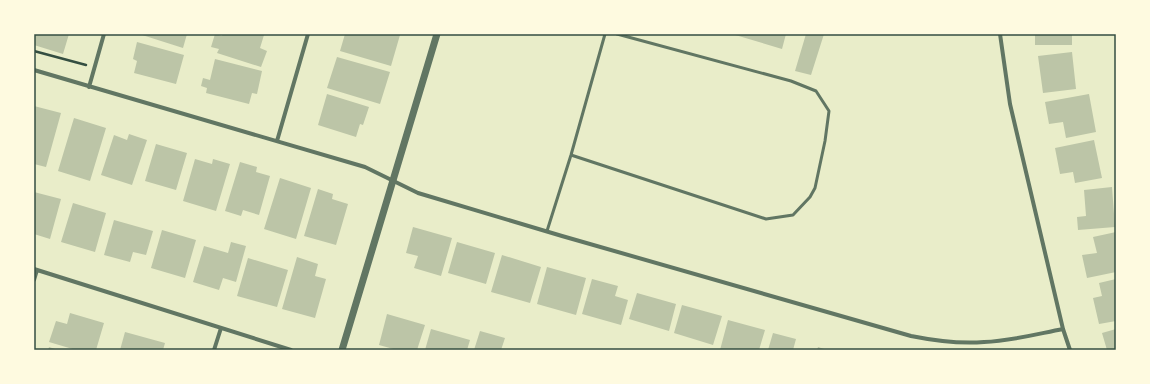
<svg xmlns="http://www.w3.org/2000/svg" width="1150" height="384" font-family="Lato,sans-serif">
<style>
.building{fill:#bcc5a7}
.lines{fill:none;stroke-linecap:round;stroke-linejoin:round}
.path{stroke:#344e41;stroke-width:2.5}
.service{stroke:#617663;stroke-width:3}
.minor{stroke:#617663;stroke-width:4}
.tertiary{stroke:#617663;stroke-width:7}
.neatline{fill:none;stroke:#344e41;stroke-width:1.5}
</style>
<rect width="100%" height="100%" fill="#e9edc9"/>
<path class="building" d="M34,34H69L63,54L34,45Z
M139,34H187L183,48Z
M215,34L222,36L223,34L264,35L260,48L267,51L261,67L217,53L219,49L211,47Z
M345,34L400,35L391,66L340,51Z
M732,34H786L782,49Z
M806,34H824L811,75L795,71Z
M1035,34H1072V45H1035Z
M137,42L184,55L176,84L134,73L137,61L133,59Z
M1072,52L1076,89L1043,93L1038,56Z
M337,57L390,72L380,104L327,88Z
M215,59L262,71L257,94L252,93L249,104L206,93L207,88L201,86L203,78L210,80Z
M327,94L369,107L363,125L360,124L356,137L318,125Z
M1089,94L1096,132L1066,138L1063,122L1049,124L1045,102Z
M34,106L61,113L46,167L34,164Z
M74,118L106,128L90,181L58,171Z
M129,134L147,140L132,185L101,175L114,135L127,140Z
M1094,140L1102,178L1075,183L1073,172L1060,174L1055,148Z
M156,144L187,153L176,190L145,181Z
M195,159L212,164L213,159L230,164L216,211L183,201Z
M240,162L257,167L256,172L270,176L259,215L243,210L241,216L225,211Z
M280,178L311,188L296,239L264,229Z
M1112,187L1115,227L1078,230L1077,217L1086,216L1084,190Z
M318,189L333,194L332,199L348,204L336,245L304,236Z
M34,192L61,199L50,239L34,234Z
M73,203L106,213L95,252L61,242Z
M114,220L153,231L146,255L133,252L130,262L104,255Z
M413,227L452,238L441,276L414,268L418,256L406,253Z
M162,230L196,240L185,278L151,268Z
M1116,232V272L1087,278L1082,255L1097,253L1093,237Z
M231,242L246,246L236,282L223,278L219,290L193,282L204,246L228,253Z
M457,242L495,253L486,284L448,273Z
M502,255L541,267L530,303L491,292Z
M297,257L318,264L315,276L326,279L315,318L282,309Z
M248,258L288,270L277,307L237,296Z
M547,267L586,278L576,315L537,304Z
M592,279L618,286L615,296L628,300L621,325L582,314Z
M1116,279V321L1099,324L1093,298L1102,296L1099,283Z
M637,293L676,304L669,331L629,319Z
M682,305L722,316L713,345L674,333Z
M70,313L104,323L96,350H76L49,342L56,321L67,324Z
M387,314L425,325L417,350H397L379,345Z
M728,320L765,330L759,350H720Z
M431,329L470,340L467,350H425Z
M1116,329V350H1107L1102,333Z
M480,331L505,338L501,350H474Z
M125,332L165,343L163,350H120Z
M773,333L796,339L793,350H768Z
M49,347L58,350H48Z
M818,347L827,350H817Z"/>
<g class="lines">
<path class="path" d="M34,51L86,65"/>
<path class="service" d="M571,155L766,219L793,215L810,197L815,188L825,141L829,111L816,91L791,81L617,34
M547,231L571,155L605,34"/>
<path class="minor" d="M1000,34L1010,104L1063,329L1070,350
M34,70L365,167L418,193L562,236L911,336C936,341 960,344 984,342C1011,341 1037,334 1063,329
M89,87L104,34
M277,141L308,34
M34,269L291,350
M34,280L37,270
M214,350L221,328"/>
<path class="tertiary" d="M342,350L437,34"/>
</g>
<rect width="1150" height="384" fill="none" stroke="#fefae0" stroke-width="70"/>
<rect x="35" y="35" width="1080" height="314" class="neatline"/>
</svg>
